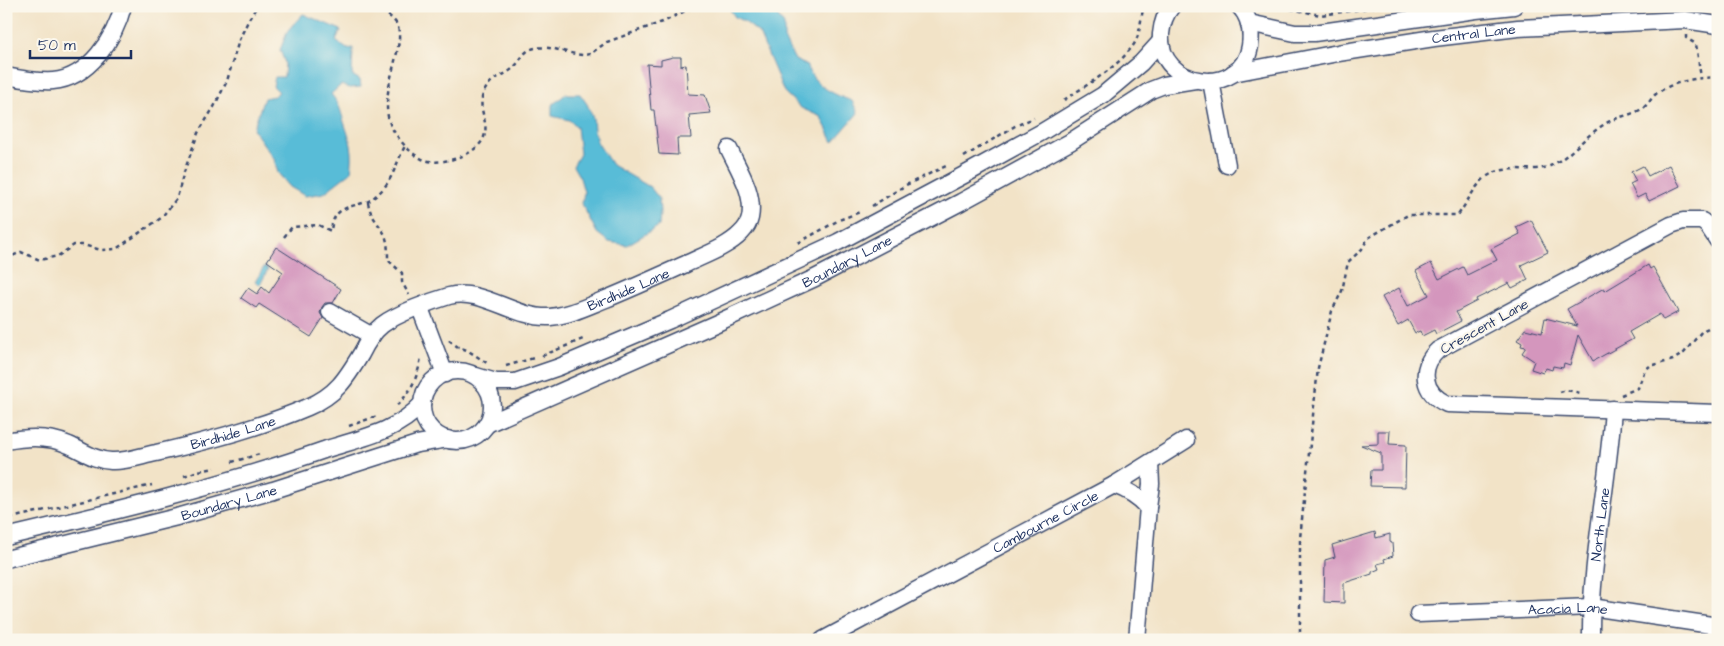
<svg xmlns="http://www.w3.org/2000/svg" width="1724" height="646" font-family="'Architects Daughter',sans-serif">
<style>
.water{fill:#59bcd7;stroke:#3a769a}
.building{fill:#d496bd}
.lines{fill:none;stroke-linecap:round;stroke-linejoin:round}
.minor-casing{stroke:#3b4a6e;stroke-width:19}
.path{stroke:#3b4a6e;stroke-width:2.5;stroke-dasharray:4 4;stroke-linecap:butt}
.minor{stroke:#fff;stroke-width:16}
.labels{text-anchor:middle;stroke-width:4.5;stroke-linejoin:round;paint-order:stroke}
.street-label{font-size:14px;fill:#1b2f5e;stroke:#fbf7ec}
</style>
<rect width="100%" height="100%" fill="#fbf7ec"/>
<filter id="ink" filterUnits="userSpaceOnUse"><feTurbulence type="fractalNoise" baseFrequency=".02" numOctaves="2"/><feDisplacementMap in="SourceGraphic" scale="10" xChannelSelector="R" yChannelSelector="G"/><feConvolveMatrix kernelMatrix="1 2 1 2 8 2 1 2 1" color-interpolation-filters="sRGB"/></filter>
<filter id="wash" filterUnits="userSpaceOnUse"><feTurbulence type="fractalNoise" baseFrequency=".0096" numOctaves="4" result="noise"/><feDisplacementMap in="SourceGraphic" scale="20" xChannelSelector="R" yChannelSelector="G"/><feGaussianBlur stdDeviation="1.12" result="paint"/><feColorMatrix in="noise" values="0 0 0 0 0 0 0 0 0 0 0 0 0 0 0 0 0 1.4 0 .05"/><feComposite in="paint" operator="in"/></filter>
<g filter="url(#wash)">
<rect width="100%" height="100%" fill="#f2e3c7"/>
<path class="water" d="M730,6H764L777,15L784,25V39L795,60L806,65C814,85 832,94 852,101L858,113L833,142L821,117L801,108L784,92L759,33L745,22L735,17L731,11Z
M303,14L341,30L336,41L347,49L353,48L352,75L360,80L361,87L350,88L341,85L331,94C340,105 340,109 344,122C351,143 354,150 351,172L324,193L305,196L290,187L278,173L274,159L253,129L264,98L274,96L279,92L273,86L275,77H284L285,63L280,50L288,30Z
M566,94H580L587,104L593,118L594,130L597,142L612,165L650,187L659,198L660,212L659,226L627,245L609,242L597,233L582,204L584,192L580,178L573,166L580,154L577,127L569,120L552,116V105Z
M264,267L268,269L260,285L255,282Z"/>
<g id="blocks">
<path class="building" d="M673,57H681V66L686,65L688,94L705,95L711,113L689,115L691,138H677L678,155L659,154L654,110H651L647,64L661,65V60Z
M1669,165L1680,186L1649,201L1645,194L1637,198L1630,184L1636,181L1631,172L1643,166L1648,176Z
M1531,220L1548,252L1521,265L1528,280L1512,288L1509,283L1476,299L1477,301L1456,312L1461,321L1436,334L1434,330L1422,336L1420,331L1415,333L1408,320L1398,326L1382,297L1399,288L1408,306L1429,295L1416,271L1431,263L1439,279L1463,267L1467,275L1497,260L1491,249L1520,234L1516,227Z
M276,247L341,289L333,303H325L322,307L320,313L323,318L311,337L259,304L256,308L241,298L248,288L257,294L262,287L269,293L283,272L267,261Z
M1648,265L1650,269L1653,267L1678,312L1663,320L1660,314L1629,332L1633,339L1593,361L1578,335L1570,365L1564,363L1563,368L1553,366L1552,370L1546,368L1543,373L1531,369L1534,361L1522,353L1526,347L1521,346L1522,343L1517,340L1525,329L1542,333L1545,318L1577,326L1567,309L1604,288L1605,291Z
M1378,431H1390L1389,444L1406,445L1405,487L1370,486L1371,470H1381V453L1361,445L1378,444Z
M1375,532L1376,538L1390,534V542L1392,543L1393,556L1384,559L1385,562L1377,564L1379,569L1372,572V574L1344,583V603L1324,602L1325,560L1335,557L1332,545Z"/>
</g>
</g>
<g filter="url(#ink)">
<use href="#blocks" fill-opacity="0" stroke="#3b4a6e" stroke-width="1"/>
<g class="lines">
<defs>
<g id="minor">
<path d="M1172,6C1165,14 1162,23 1161,34C1157,89 1242,99 1250,46C1252,31 1250,17 1239,6"/>
<path d="M1249,23L1295,33H1314L1476,10L1514,6"/>
<path id="s1" d="M1233,73L1338,53L1434,38L1518,28L1685,20L1718,25"/>
<path d="M6,76C21,79 37,82 53,81C89,78 115,38 123,6"/>
<path d="M1211,81L1227,165"/>
<path d="M1718,241L1708,226L1702,221H1683L1671,225L1438,350C1419,367 1422,393 1447,404L1718,413"/>
<path d="M420,308L445,374"/>
<path d="M330,312L372,336"/>
<circle cx="457" cy="406" r="35"/>
<path d="M476,376L496,382H515L559,367L670,320L838,242L964,175L1042,132L1103,95L1141,63L1160,42"/>
<path id="s2" d="M487,424L717,323L815,278L961,202L1070,142L1151,90L1164,85L1195,80"/>
<path id="s3" d="M6,441C26,437 50,436 69,445C83,451 94,460 111,461C125,462 141,456 156,453C205,442 261,427 308,407C336,395 346,379 361,354C366,344 373,332 382,325C396,314 432,301 449,296C481,287 515,319 550,317C570,315 588,306 606,299C633,288 659,276 686,264C702,256 728,247 741,233C745,229 749,223 750,218C755,194 739,170 729,149"/>
<path d="M1114,485L1186,440"/>
<path d="M1148,507L1151,484L1150,463"/>
<path d="M6,537C113,512 221,486 324,450C361,438 395,433 422,404"/>
<path id="s4" d="M6,559L181,516L273,490L417,444L448,439"/>
<path id="s5" d="M1418,614L1591,607L1718,626"/>
<path id="s6" d="M823,640L1114,485C1128,490 1138,496 1148,507L1137,640"/>
<path id="s7" d="M1591,640C1590,563 1608,486 1613,409"/>
</g>
</defs>
<use href="#minor" class="minor-casing"/>
<path class="path" d="M375,6C382,11 391,16 396,23C410,45 371,100 395,133C402,143 410,153 422,159C439,167 477,156 484,137C490,120 475,108 485,90C493,75 505,77 514,67C520,62 522,54 529,50C547,42 567,55 585,55L590,54L607,42L665,21L695,6
M1275,6L1321,15L1384,6
M1686,35V38L1696,44L1701,78
M1064,100C1086,85 1116,69 1132,47C1141,36 1140,19 1144,6
M964,157L1015,126L1034,118
M368,202C370,217 379,223 385,235C388,243 388,253 388,260L402,273V282L409,295
M872,206L906,185L948,165
M284,237L292,227L318,225L331,231C333,207 348,208 366,202C371,201 375,196 379,193C393,180 396,163 405,146
M798,243L839,220L860,212
M6,259L21,252L40,260L58,256L74,245H83L101,250L116,249L161,218L177,198L183,175L198,133L214,107L227,81L239,40L249,19L257,6
M449,340L458,347L467,350L487,363
M542,356L583,339
M506,366L534,358
M1560,392L1566,390L1581,393
M1621,395L1638,388L1645,370L1650,366L1673,360L1684,353L1702,331L1718,323
M397,405C411,393 419,374 421,356
M349,426L377,416
M232,462L260,454
M184,476L198,471L215,468
M7,524V519L152,485
M1300,640V538L1318,368L1332,311L1342,291L1348,262L1362,249L1368,238L1408,215H1458C1467,203 1474,187 1485,178C1506,161 1534,176 1554,164C1573,153 1586,135 1605,124C1615,117 1629,116 1640,110C1648,106 1650,99 1656,94C1671,82 1700,76 1718,78"/>
<use href="#minor" class="minor"/>
</g>
</g>
<g class="labels">
<g class="street-label">
<text dy="5" stroke="none"><textPath href="#s1" startOffset="244">Central Lane</textPath></text>
<text dy="5" stroke="none"><textPath href="#s2" startOffset="395">Boundary Lane</textPath></text>
<text dy="5" stroke="none"><textPath href="#s3" startOffset="688">Birdhide Lane</textPath></text>
<text transform="translate(1484 326) rotate(-29)" y="5">Crescent Lane</text>
<text dy="5" stroke="none"><textPath href="#s3" startOffset="235">Birdhide Lane</textPath></text>
<text dy="5" stroke="none"><textPath href="#s4" startOffset="230">Boundary Lane</textPath></text>
<text dy="5" stroke="none"><textPath href="#s6" startOffset="252">Cambourne Circle</textPath></text>
<text dy="5" stroke="none"><textPath href="#s7" startOffset="116">North Lane</textPath></text>
<text dy="5" stroke="none"><textPath href="#s5" startOffset="150">Acacia Lane</textPath></text>
</g>
</g>
<rect width="1724" height="646" fill="none" stroke="#fbf7ec" stroke-width="25"/>
<path d="M30 50v8h101v-8" fill="none" stroke="#1b2f5e" stroke-width="2.5"/>
<text x="38" y="50" font-size="15" fill="#1b2f5e" stroke="#fbf7ec" stroke-width="4" paint-order="stroke">50 m</text>
</svg>
